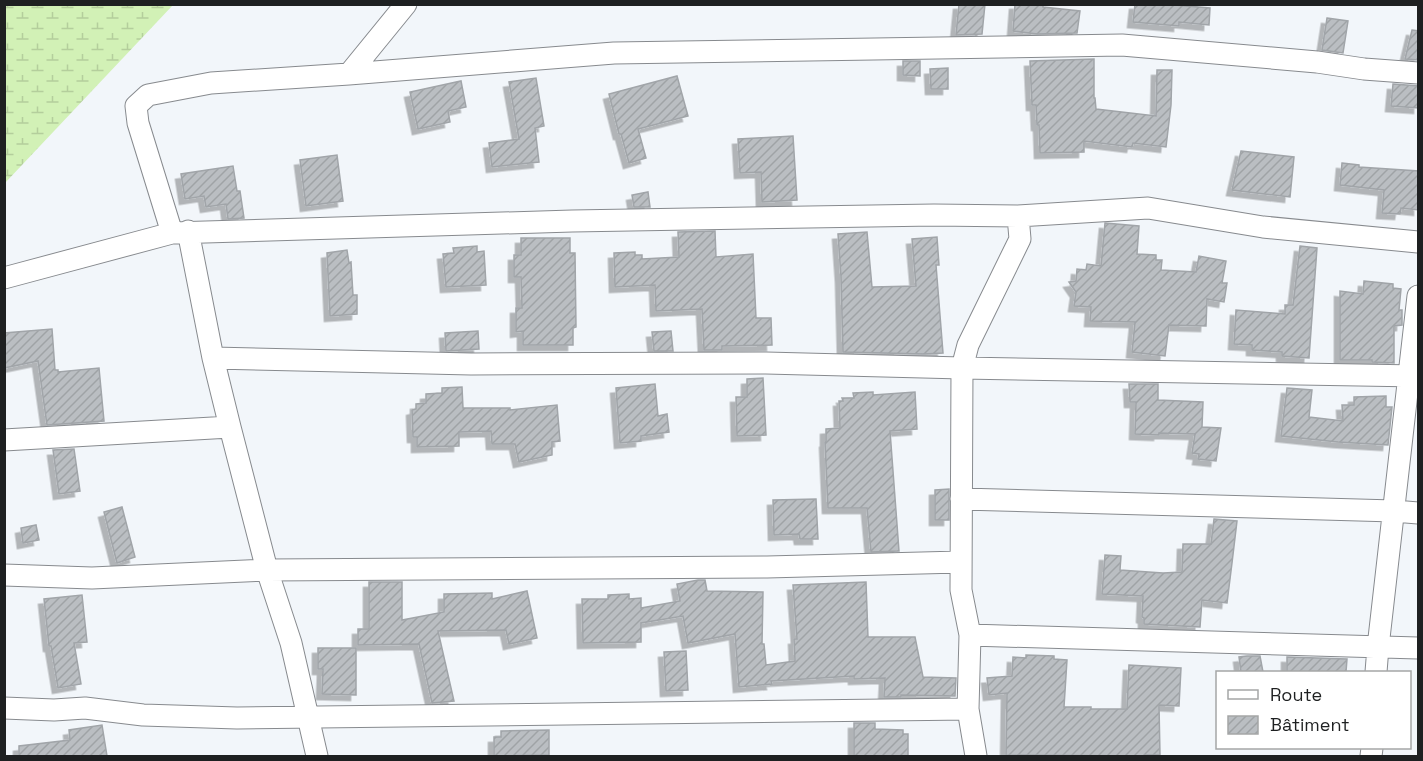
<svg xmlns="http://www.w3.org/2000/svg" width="1423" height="761" font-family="'Space Grotesk',sans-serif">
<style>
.wetland{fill:url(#wetland-marsh)}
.building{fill:url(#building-hatch);stroke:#a1a5a9;stroke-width:1.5;filter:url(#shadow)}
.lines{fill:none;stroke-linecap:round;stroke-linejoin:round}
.street-casing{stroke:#878a8e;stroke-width:23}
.street{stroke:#fff;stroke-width:21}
</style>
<defs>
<pattern id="wetland-marsh" width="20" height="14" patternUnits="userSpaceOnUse" patternTransform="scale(1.5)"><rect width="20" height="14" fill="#d2f1b6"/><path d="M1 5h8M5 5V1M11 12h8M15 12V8" fill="none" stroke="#b4ce9c"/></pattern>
<pattern id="building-hatch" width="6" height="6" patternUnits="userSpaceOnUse" patternTransform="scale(1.5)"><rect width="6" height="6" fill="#babec2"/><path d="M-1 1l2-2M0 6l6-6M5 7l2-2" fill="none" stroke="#9fa3a6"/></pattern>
<filter id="shadow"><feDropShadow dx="-5.5" dy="5.5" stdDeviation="0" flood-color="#0004"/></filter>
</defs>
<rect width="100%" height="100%" fill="#f2f6fa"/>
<path class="wetland" d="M5,4L173,5L5,183L4,5Z"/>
<path class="building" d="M959,4H985L982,34L956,35Z
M1015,4H1043V7L1080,11L1077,33L1037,34L1013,31Z
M1135,4H1163L1210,8L1209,25L1179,22V26L1133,22Z
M1327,18L1348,21L1343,53L1322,50Z
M1412,30L1419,31V60L1405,59Z
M1094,59V98H1095L1096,109L1156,116L1157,70H1172L1171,105L1166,147L1133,143L1132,147L1084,141V152L1040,153L1039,125H1037L1036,105H1032L1030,61Z
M903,61H920V76L903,75Z
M948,68V89H931L930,69Z
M677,76L688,116L638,129L646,158L629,163L621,134H619L609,94Z
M536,78L544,126L535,128L539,162L492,167L489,143L519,139L509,82Z
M461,81L466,107L448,111L450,122L418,129L410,92Z
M1393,84L1419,86V108L1391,106Z
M793,136L797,200L762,202L761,172L740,173L738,139Z
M1241,151L1294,157L1290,197L1232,190Z
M337,155L343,201L306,206L300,160Z
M1342,163L1359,165V167L1419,171V210L1401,208L1400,214L1382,213L1384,190L1340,185Z
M233,166L237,191H240L244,218L228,219L226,204L206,207L204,196L185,199L181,174Z
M648,192L650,207H634L632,195Z
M1105,223L1139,226L1137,254L1156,255V260H1162L1161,270L1196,272L1199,256L1226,261L1222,283H1227L1224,302L1207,299L1206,326L1169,325L1165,356L1132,352L1135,322L1090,321L1091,307L1074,306L1076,292L1069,282L1076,281L1077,269L1086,270L1087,264L1101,266Z
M715,231L716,257L753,254L756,318H771L772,345L722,346V350H704L702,309L656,311L655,285L615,287L614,253L635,252V255H642V259L679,257L678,232Z
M867,232L872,287L916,286L912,239L937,237L939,265H936L943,353L924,354L843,352L841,277L838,234Z
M521,238H570V253H575L576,327L573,328V345H523V331L516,332V308H522L521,277H514V255H521Z
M477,246V252L484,251L486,285L446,287L443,254L454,253L453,248Z
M1300,246L1317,248L1309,358L1282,356V352L1252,350V345L1234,344L1236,310L1285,314V305H1293Z
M347,250L349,263L351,262L353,295H357V314L330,316L327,253Z
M1364,281L1393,284V288L1401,289L1399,310H1402V325L1394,326V363L1372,362V360H1340V291L1363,294Z
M52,329L55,370H58V372L99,368L104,421L47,425L38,361L4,368V333Z
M478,331L479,349L446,351L445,333Z
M671,331L673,351H654L652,332Z
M763,378L766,435L737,436L736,397H747V379Z
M655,384L658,416L667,414L669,432L641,436V441L620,443L616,388Z
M1129,384H1158V400L1203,402L1202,427L1221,428L1216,461L1198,459L1199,454L1192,453L1195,434L1159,433V435L1135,434L1136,402H1130Z
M462,387L463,408H510V410L557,405L560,441L552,442V455L519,462L515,444H492L491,431L459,432V446L417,447V437H413L412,410L416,409V404L426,403V394L442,393V388Z
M1287,388L1312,390L1309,417L1343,421L1342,405H1354V397L1386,396V407H1392L1388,445L1338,442L1281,436Z
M873,392V395L915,392L917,429L890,431L899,551L871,552L867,508H828L825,442H826V429L840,428L839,401H843L842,398H854L853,393Z
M74,449L80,491L59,494L53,450Z
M949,489V520H935V490Z
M816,499L818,539H800L799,534L774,535L773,500Z
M122,507L135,557L117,563L104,512Z
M1214,519L1237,521L1232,563L1227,603L1202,600L1200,627L1144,624V618L1142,617L1143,596L1102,594L1105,555L1121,556L1120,570L1163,573L1182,572L1183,544H1211Z
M36,525L39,540L23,543L21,528Z
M698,580H705L707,591L763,592L762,644H764L766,665L795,661L794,639H797L793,585L866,582L868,637H915L923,677L956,678L955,696L901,695V697H884L885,678L854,679V676L771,681L772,684L739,687L735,634L688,643L683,616L641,623V642L583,643L582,599H608V595L629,594V599L641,598V608L680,601L677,584Z
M369,582H402V620L444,612V594L492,593V599L527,591L537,638L509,644L506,630L438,631L454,701L432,703L419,644L358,645V629H369Z
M82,595L87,642L74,643L81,684L58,688L51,646H49L44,599Z
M318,648H356V695L322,694L323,669H318Z
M686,651L688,690L666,691L664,652Z
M1026,655L1054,656V659L1067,660L1064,707H1091V709H1127L1129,665L1181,668L1179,706L1159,705L1160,755H1145V756L1006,755L1007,693L989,695L987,678L1012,676L1013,657L1026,658Z
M1247,656H1260L1263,672H1241L1239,657Z
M1287,657L1347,659L1346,672H1287Z
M854,723H875V729L903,730V734H908V756H854Z
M102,725L107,756H19V746L70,740L69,730Z
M549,730V755L494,756V737H501V731Z"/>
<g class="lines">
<defs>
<path id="street" d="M349,74L406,4
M188,231L213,358L230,427L267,570L291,643L317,756
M172,233L138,123L136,106L148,95L211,83L349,74L614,53L1122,45L1317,62L1364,69L1418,73
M4,278L172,233L572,221L934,215L1018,216L1148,208L1263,227L1418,242
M213,358L471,364L766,363L962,368L1418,376
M4,440L230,427
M961,499L1394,511L1418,513
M4,575L92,578L267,570L767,567L960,562
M970,635L1418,648
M1376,672L1378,647L1418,296
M4,708L54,710L85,708L143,715L237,718L968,709
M976,756L968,709L970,635L961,590L962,368L968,345L1020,239L1018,216
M1371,756L1372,748"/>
</defs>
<use href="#street" class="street-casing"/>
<use href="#street" class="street"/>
</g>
<rect width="1423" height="761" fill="none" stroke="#1e2021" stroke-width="12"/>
<rect x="1216" y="671" width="195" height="78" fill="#ffffff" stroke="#a5a6a6" stroke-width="1.5"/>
<rect x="1228" y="690" width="30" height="9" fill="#ffffff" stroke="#a5a6a6" stroke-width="1.5"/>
<text x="1270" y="701" font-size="18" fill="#1e2021">Route</text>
<rect x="1228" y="716" width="30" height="18" fill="url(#building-hatch)" stroke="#a5a6a6" stroke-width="1.5"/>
<text x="1270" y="731" font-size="18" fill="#1e2021">Bâtiment</text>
</svg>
